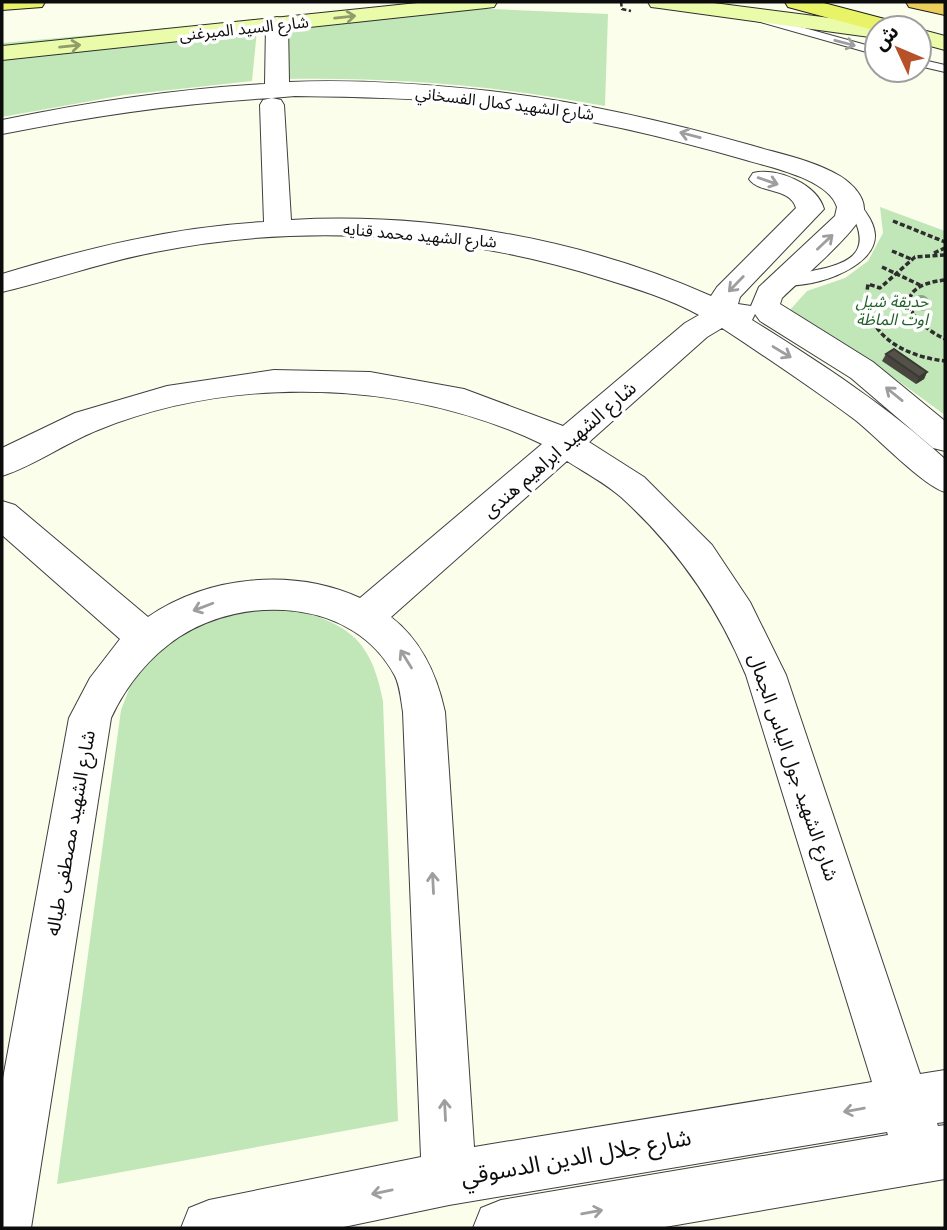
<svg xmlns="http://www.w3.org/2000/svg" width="947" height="1230" font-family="'Noto Serif','Noto Sans Arabic',serif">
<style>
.green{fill:#c1e7b8}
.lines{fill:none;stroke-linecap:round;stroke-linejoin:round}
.lane-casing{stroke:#3f3f3f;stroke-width:2}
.street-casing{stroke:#3f3f3f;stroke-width:2}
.secondary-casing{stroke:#2e2e2e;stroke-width:2}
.primary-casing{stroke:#1d1d1d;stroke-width:2}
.highway-casing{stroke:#1d1d1d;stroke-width:2}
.path-far1{stroke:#2e2e2e;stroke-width:2.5;stroke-dasharray:4.5 2.5;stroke-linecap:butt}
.path{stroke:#2e2e2e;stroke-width:3.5;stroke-dasharray:5 2.5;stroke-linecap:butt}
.lane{fill:#fff;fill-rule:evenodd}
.street{fill:#fff;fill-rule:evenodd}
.secondary{fill:#eafcaa;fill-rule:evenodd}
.primary{fill:#e8f368;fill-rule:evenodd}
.highway{fill:#eece5a;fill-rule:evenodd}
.tree{fill:#83a880}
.wall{fill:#48463f}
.shaded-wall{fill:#3b3933}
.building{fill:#545149;stroke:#3b3933;stroke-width:2}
.oneway{stroke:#919c6b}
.oneway2{stroke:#9e9e9e}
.labels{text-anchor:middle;stroke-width:7;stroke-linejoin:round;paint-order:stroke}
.far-street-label{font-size:16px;fill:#0c0c0c;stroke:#fff}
.far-park-label{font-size:16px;font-style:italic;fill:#206127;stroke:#fff}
.street-label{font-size:19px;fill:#0c0c0c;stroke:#fff}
.near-street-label{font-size:23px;fill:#0c0c0c;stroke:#fff}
</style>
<rect width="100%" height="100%" fill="#fcfeec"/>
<path class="green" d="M444,7L608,14L605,106C500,86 395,77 287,79L289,19Z
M258,20L252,81L124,95L2,117V43Z
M880,207L945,231V415L875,364L789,311L807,291L845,278L868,261L883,233Z
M278,605C341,622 370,631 383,701L398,1121L57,1184L121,710L131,684L148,660L169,640L221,612Z"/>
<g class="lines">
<defs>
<path id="lane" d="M754,14L877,48V55L750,19V15Z
M919,59L945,65V72L919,66Z
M850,196L855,197C863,209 874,220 875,235C876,270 805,291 778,284L776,281L778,278C825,266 891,269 843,200Z"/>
<path id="street" d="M277,17L285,19L288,24L289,82C355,79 424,84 490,91C578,101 665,121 750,145C780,154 813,160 840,176C851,183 864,195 864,209C863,227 798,282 782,298L780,304L873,362L945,421V451L933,448L851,378L760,321L755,314L752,320C819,362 886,405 945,459V492C923,486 876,436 854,419C811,387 766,357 722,328L707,337L589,442L644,477L712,545L750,602L786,675L920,1074L945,1070V1122L937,1123L938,1126L945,1125V1179L659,1228H473L481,1208L501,1200L888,1135L887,1132L449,1205L339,1228H181L189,1208L209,1200L421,1157L403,712C401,700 400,686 395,676C354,598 245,594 179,637C149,657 126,686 111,718L31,1228H2V1084L69,718L90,678L120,639L2,535V501L15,505L148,617C209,575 294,568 360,598L542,444C408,380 236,374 98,430C65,443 36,465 2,476V448L75,413L167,386L274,370L370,372L464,389L563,426L685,323L699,315C670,299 637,289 605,279C461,233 304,222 155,252C103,262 53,280 2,292V274C87,248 174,227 264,222L260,105L263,100L272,98C180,103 92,116 2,134V120C89,102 176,89 265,84L266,24L269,19ZM295,96C361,97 426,98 492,106C578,116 663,136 746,160C772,168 828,179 837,207L835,216L759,287L751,306L738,304L740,297L824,209C817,184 777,167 753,173L749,179C759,194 790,187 796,208L717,287L711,296C584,239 430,212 291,220L284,105L281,100L272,98ZM567,461C584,472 605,483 621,497C677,548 717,605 746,675L872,1082L474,1147L445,712C437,675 422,641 391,617Z"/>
<path id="secondary" d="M427,2H497L494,7L486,8L2,60V46Z
M648,2H706L877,24L886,28H877V38L659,8L651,7Z
M919,29L945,36V50L919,43Z"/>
<path id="primary" d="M2,2H45L42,7L2,10Z
M785,2H820L900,23L903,28H877V31L788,7Z"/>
<path id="highway" d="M906,2L945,3V15L909,7Z"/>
</defs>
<use href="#lane" class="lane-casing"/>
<use href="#street" class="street-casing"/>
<use href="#secondary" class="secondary-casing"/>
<use href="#primary" class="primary-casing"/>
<use href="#highway" class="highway-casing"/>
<path class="path-far1" d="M621,2L622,9L631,11"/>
<path class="path" d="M893,221L945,242
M892,251L911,259
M934,253L945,248
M945,255L915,257L880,288L868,284C860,333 902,356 945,361
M882,267L920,285
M945,280C889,286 907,321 945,339"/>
<use href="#lane" class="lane"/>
<use href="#street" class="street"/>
<use href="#secondary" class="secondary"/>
<use href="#primary" class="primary"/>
<use href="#highway" class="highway"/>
</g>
<circle class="tree" cx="921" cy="303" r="8"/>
<path class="wall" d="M886,354L927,372L924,379L916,384L882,361Z"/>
<path class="shaded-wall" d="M927,372L924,379L916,384L919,377Z"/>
<path class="building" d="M894,349L927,372L919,377L886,354Z"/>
<defs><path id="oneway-shaft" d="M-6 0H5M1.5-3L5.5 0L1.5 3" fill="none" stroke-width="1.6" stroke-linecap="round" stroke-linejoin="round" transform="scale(1.75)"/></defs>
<g class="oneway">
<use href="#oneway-shaft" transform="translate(345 17) rotate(-6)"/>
<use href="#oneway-shaft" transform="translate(70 46) rotate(-6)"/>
</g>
<g class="oneway2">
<use href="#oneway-shaft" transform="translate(845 43) rotate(15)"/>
<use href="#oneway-shaft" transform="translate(690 135) rotate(-165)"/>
<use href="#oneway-shaft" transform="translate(768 181) rotate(19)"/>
<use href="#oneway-shaft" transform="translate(825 242) rotate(-43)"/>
<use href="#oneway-shaft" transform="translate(736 284) rotate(134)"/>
<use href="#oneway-shaft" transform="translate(782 352) rotate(31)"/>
<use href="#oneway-shaft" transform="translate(894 394) rotate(-141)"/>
<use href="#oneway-shaft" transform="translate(203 607) rotate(159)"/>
<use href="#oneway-shaft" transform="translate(406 659) rotate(-122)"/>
<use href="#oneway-shaft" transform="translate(433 883) rotate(-93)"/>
<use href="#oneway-shaft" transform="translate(445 1110) rotate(-93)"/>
<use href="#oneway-shaft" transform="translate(854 1110) rotate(170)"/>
<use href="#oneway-shaft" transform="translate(382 1192) rotate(168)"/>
<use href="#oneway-shaft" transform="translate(592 1212) rotate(-10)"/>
</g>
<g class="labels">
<g class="far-street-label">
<text transform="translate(244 28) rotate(-6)" y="6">شارع السيد الميرغنى</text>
<text transform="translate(505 103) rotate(7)" y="6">شارع الشهيد كمال الفسخاني</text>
<text transform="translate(420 235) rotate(5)" y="6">شارع الشهيد محمد قنايه</text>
</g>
<g class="far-park-label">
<text x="892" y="307">حديقة شيل<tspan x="892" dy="18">اوت الماظة</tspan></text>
</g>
<g class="street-label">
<text transform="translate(559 449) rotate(-41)" y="7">شارع الشهيد ابراهيم هندى</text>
<text transform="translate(794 767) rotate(71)" y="7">شارع الشهيد جول الياس الجمال</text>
<text transform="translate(70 833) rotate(-80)" y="7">شارع الشهيد مصطفى طباله</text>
</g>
<g class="near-street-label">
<text transform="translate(576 1157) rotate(-10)" y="8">شارع جلال الدين الدسوقي</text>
</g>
</g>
<rect width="947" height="1230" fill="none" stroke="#0c0c0c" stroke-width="7"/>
<g transform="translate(898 49) rotate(314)"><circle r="33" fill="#ffffff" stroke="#9e9e9e" stroke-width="2"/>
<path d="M0-5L12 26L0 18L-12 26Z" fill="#b6512a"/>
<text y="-10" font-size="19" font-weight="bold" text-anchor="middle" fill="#0c0c0c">ش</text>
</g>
</svg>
